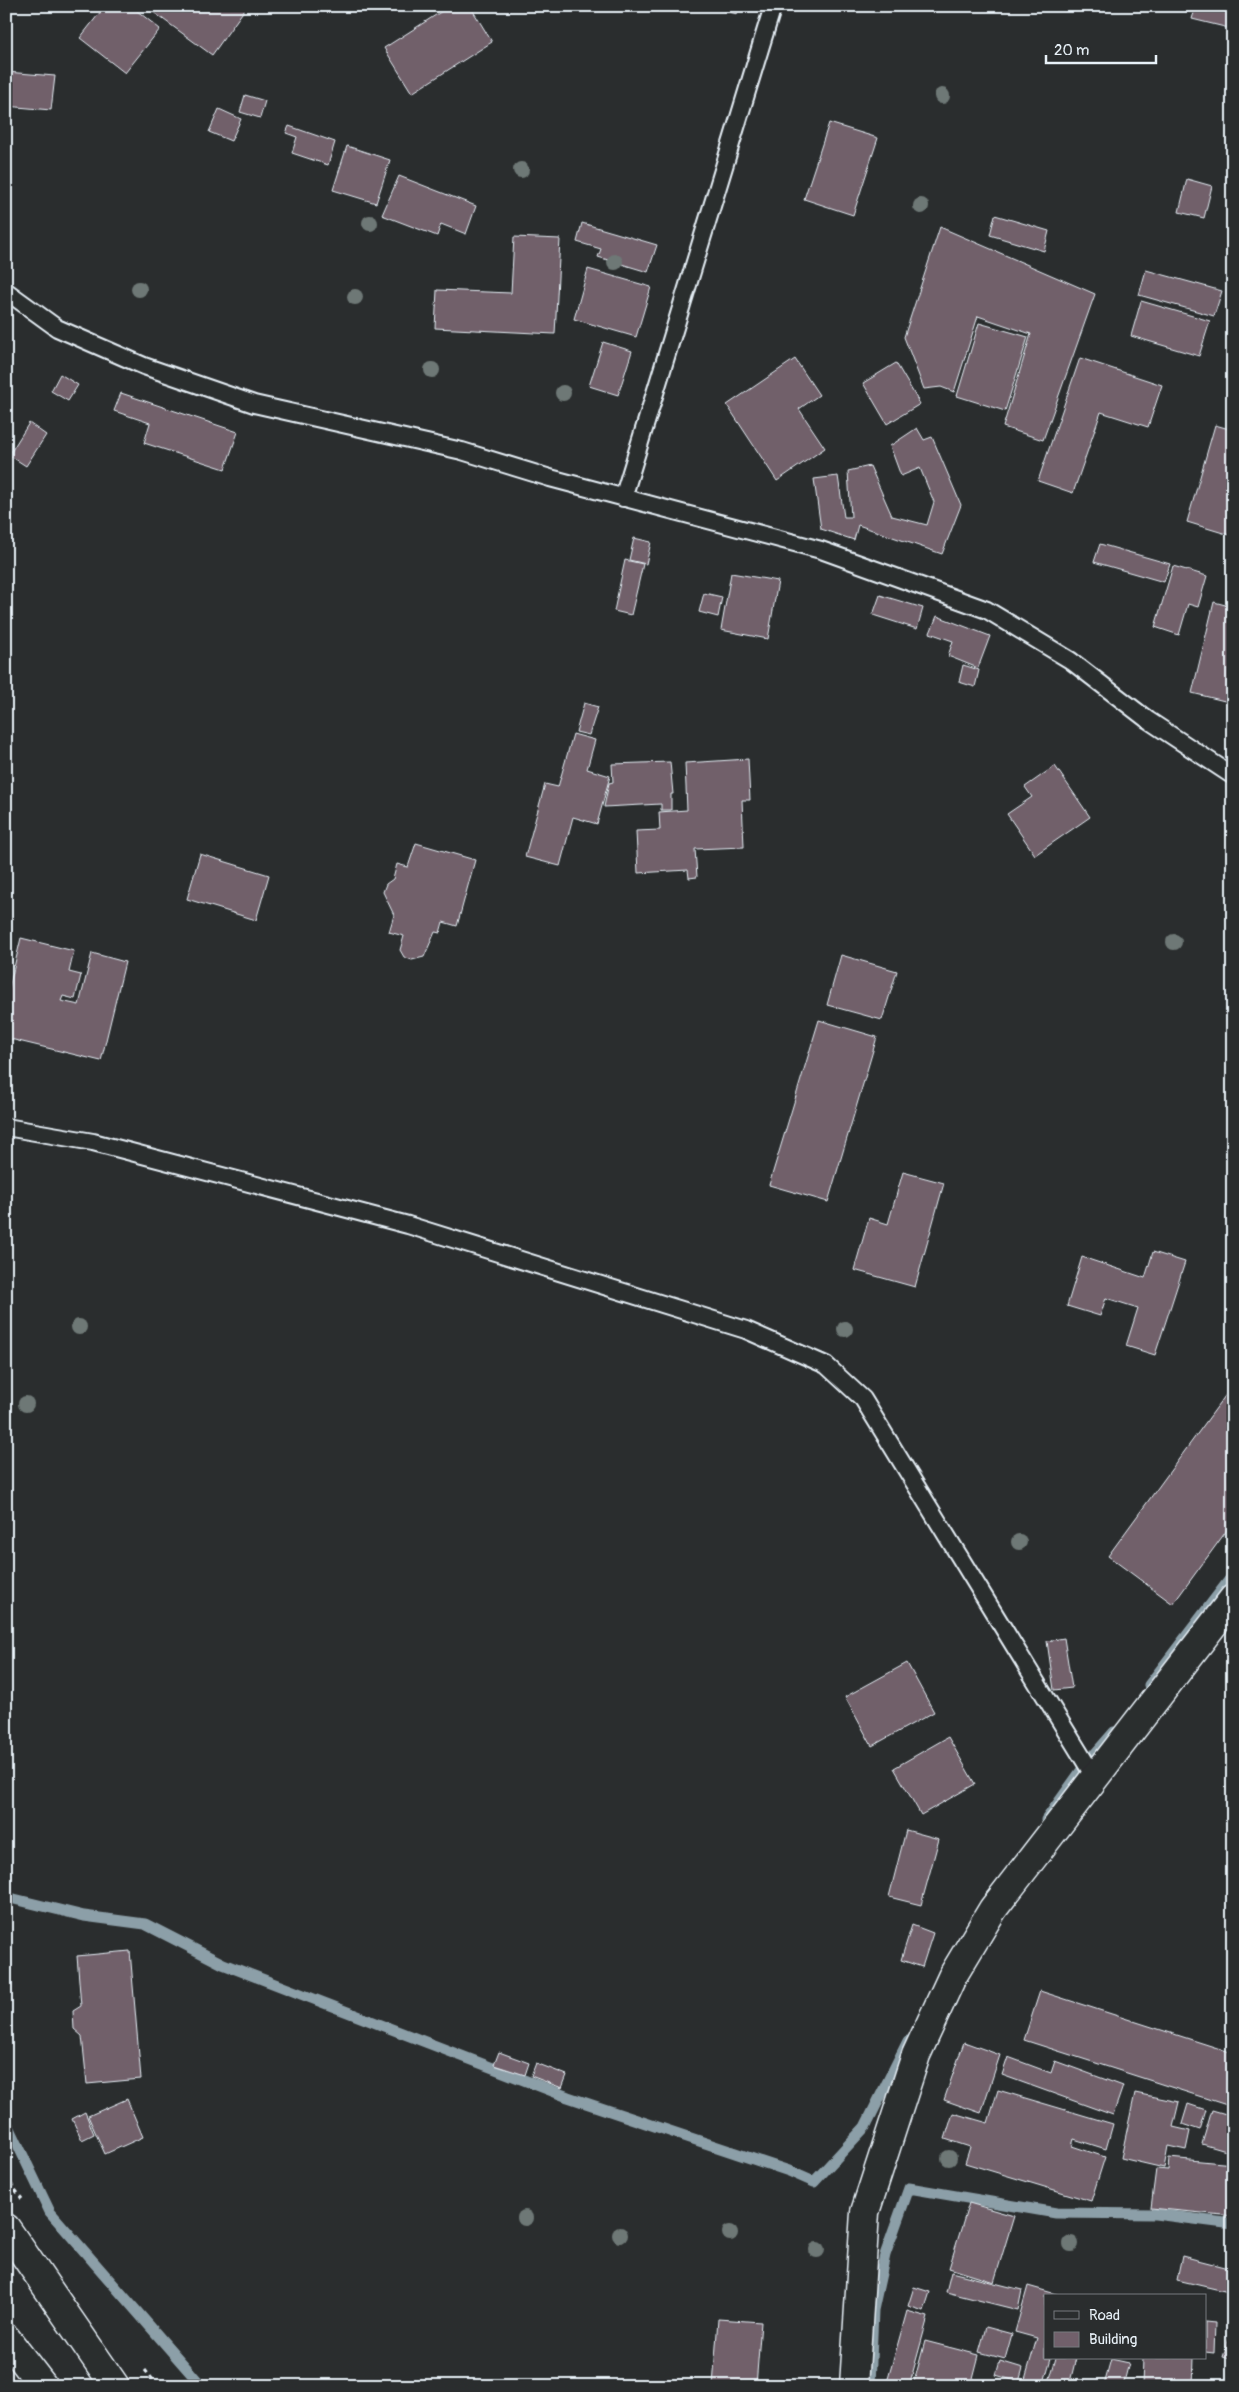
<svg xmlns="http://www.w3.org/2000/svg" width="1239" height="2392" font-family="Pangolin,sans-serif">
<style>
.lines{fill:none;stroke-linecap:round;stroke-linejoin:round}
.stream{stroke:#8c9fa8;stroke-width:11}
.building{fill:#71606b;stroke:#e8f1f8}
.service-casing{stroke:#e8f1f8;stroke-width:20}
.tertiary-casing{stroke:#e8f1f8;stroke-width:31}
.secondary-casing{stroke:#e8f1f8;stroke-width:31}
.path{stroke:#e8f1f8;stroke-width:3;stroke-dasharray:4 4;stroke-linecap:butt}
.service{stroke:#2a2d2e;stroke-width:16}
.tertiary{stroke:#2a2d2e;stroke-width:28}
.secondary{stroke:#2a2d2e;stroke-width:28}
.tree{fill:#6e7876}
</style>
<rect width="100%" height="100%" fill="#2a2d2e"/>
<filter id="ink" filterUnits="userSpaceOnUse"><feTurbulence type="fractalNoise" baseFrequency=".02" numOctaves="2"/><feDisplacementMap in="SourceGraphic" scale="10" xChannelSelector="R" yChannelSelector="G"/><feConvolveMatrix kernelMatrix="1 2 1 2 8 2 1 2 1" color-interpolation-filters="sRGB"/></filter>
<g filter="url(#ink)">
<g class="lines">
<path class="stream" d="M1149,1685L1233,1575
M1046,1820L1086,1764L1114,1732
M6,1897L84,1916L145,1924L223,1964L568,2097L789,2171L814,2182L865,2127L908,2041
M6,2120L50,2212L202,2386
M870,2386L873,2310L885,2255L909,2188L1056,2213L1155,2214L1233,2224"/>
</g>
<path class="building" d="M105,6H131L160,29L125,73L80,38Z
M145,6H247L212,55Z
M450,6H470L492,42L412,93L384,48Z
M706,6H739L737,14Z
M1196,6H1233V29L1192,19Z
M6,72L55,76L51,110L6,106Z
M245,95L265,101L260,118L240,112Z
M219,109L241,119L231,141L209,132Z
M829,123L878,138L853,215L804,199Z
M289,126L335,142L328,165L292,153L297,137L286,133Z
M347,146L390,160L376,203L333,190Z
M399,176L476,206L466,234L441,224L437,236L382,215Z
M1187,179L1212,186L1204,218L1179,212Z
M995,215L1049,231L1044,251L990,235Z
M582,223L657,245L648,272L598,257L601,249L577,242Z
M940,227L1095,294L1043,440L1003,427L1031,334L978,316L954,392L941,387L924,389L904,337Z
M514,237L560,239L555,334L435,328L437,290L511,293Z
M588,269L651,287L636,337L574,319Z
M1146,270L1222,291L1214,316L1139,295Z
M1141,301L1210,321L1199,356L1131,336Z
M979,323L1028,337L1005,411L957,396Z
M603,342L632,351L618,395L589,386Z
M1080,358L1162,385L1148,427L1101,412L1073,493L1038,481Z
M795,359L819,395L799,409L825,448L777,481L727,405Z
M896,363L920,404L887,424L863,383Z
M60,374L78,385L68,401L51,391Z
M121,393L238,432L225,469L144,443L150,423L114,411Z
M29,423L46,435L26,466L9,455Z
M1215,425L1233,430V536L1187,522Z
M917,428L924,440L932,437L961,505L942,554L858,525L854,540L821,529L814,479L838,476L844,517H851L848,471L870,466L892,516L927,525L934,502L920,468L901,476L890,446Z
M634,538L651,542L646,564L629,560Z
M1100,544L1170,564L1164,582L1094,562Z
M625,560L643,564L631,615L614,611Z
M1173,566L1207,576L1198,607L1188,604L1179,635L1155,627Z
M731,573L778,581L768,639L721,630Z
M704,593L722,597L718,617L699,612Z
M880,595L923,608L917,629L873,615Z
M1214,602L1233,607V703L1192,693Z
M937,616L990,636L978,668L948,656L953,641L930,633Z
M963,665L979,670L975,687L959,682Z
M584,703L598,707L589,735L576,732Z
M573,734L595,740L587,769L610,776L597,824L573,817L560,866L525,857L545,784L558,787Z
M748,759L750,800H742L744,847L695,849L697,877L689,878L688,870L638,873L636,831L660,830L659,812L687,810L685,763Z
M670,762L673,794H671V810H661V804L604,807L609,783L613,782L612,764Z
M1055,766L1090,817L1035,855L1007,814L1032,797L1025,787Z
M416,843L475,860L457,926L443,922L440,933L435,932L424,957L412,960L404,957L400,950L404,936L389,932L394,915L383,892L386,884L393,879L397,864L408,867Z
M200,854L269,875L256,920L187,899Z
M21,938L74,951L69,972L81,975L75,999L63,996L61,1001L79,1005L92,953L125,962L101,1061L6,1038V1001Z
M841,955L897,971L882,1020L827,1005Z
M819,1020L877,1037L828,1202L769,1185Z
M903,1172L944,1183L915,1287L854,1270L869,1218L888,1224Z
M1153,1252L1185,1262L1155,1355L1126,1346L1138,1308L1106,1298L1100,1316L1067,1306L1082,1257L1145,1278Z
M1233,1385V1522L1173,1604L1108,1556Z
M1064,1638L1072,1688L1054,1690L1047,1641Z
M907,1663L934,1712L872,1746L845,1697Z
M948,1737L975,1784L921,1815L894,1768Z
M906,1830L939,1839L921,1905L889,1897Z
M912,1925L933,1933L922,1967L901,1960Z
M130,1951L141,2079L87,2084L82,2036L74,2029L73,2011L81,2006L77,1956Z
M1040,1991L1233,2053V2107L1024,2040Z
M964,2042L1000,2055L981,2113L944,2100Z
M499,2052L529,2063L525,2075L494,2065Z
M1008,2057L1051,2073L1055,2061L1123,2086L1113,2115L1002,2075Z
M536,2063L567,2075L562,2088L531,2076Z
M998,2090L1113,2124L1106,2149L1074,2139L1072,2146L1105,2157L1091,2201L965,2163L970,2147L945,2139L953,2113L988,2123Z
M1135,2093L1179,2102L1173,2127L1190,2131L1186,2150L1168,2146L1164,2168L1121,2158Z
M127,2099L143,2137L105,2154L88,2116Z
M1188,2104L1206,2110L1200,2130L1182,2124Z
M1212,2110L1233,2116V2153L1202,2144Z
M85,2112L94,2134L82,2140L72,2119Z
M1169,2158L1233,2164V2216L1151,2208L1156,2169L1168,2170Z
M969,2203L1014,2216L994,2282L949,2268Z
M1182,2256L1233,2269V2293L1177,2280Z
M951,2272L1022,2290L1018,2310L946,2292Z
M1028,2286L1063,2296H1045V2358H1051L1043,2386H1023L1037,2338L1015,2332Z
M914,2287L930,2292L924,2311L908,2306Z
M907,2311L928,2317L909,2386H886Z
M718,2319L761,2322L756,2386H713Z
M1205,2322L1215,2323L1214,2353L1205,2352Z
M1233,2325V2360L1223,2357Z
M986,2327L1012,2334L1005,2359L979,2352Z
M925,2341L979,2355L971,2386H913Z
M1056,2358H1076L1069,2386L1048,2385Z
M1143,2358H1194L1193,2386H1142Z
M1111,2359L1129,2363L1123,2386L1104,2384Z
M1000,2361L1023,2368L1019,2382L996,2375Z"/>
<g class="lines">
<defs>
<path id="service" d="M6,291L57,328L144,366L254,404L462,451L550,478L821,550L987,610L1070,660L1148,720L1233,776
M623,498L773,6
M6,1127L93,1142L408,1225L746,1330L826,1365L863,1399L1095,1778"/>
<path id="tertiary" d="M854,2386L865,2212L916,2055L952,1977L993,1909L1233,1599"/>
<path id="secondary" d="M6,2228L115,2386
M6,2338L43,2386"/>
</defs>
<use href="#service" class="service-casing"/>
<use href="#tertiary" class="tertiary-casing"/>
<use href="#secondary" class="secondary-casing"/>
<path class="path" d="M6,2177L22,2199
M145,2370L158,2386"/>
<use href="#service" class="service"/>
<use href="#tertiary" class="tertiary"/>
<use href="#secondary" class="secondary"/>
</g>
<g class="tree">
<circle cx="942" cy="96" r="8"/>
<circle cx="521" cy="170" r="8"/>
<circle cx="921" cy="206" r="8"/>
<circle cx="370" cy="223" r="8"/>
<circle cx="615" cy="262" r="8"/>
<circle cx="139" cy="289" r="8"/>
<circle cx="355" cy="297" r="8"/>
<circle cx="432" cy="370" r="8"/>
<circle cx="563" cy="393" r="8"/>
<circle cx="1174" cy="942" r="8"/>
<circle cx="79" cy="1327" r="8"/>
<circle cx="845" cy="1329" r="8"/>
<circle cx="26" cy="1404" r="8"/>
<circle cx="1019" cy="1542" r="8"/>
<circle cx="949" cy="2158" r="8"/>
<circle cx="525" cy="2218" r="8"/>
<circle cx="730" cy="2233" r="8"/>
<circle cx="620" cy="2235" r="8"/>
<circle cx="1071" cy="2244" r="8"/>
<circle cx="817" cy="2250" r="8"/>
</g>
</g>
<rect width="1239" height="2392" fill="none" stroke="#2a2d2e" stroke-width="25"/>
<rect x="12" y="12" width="1214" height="2367" fill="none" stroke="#e8f1f8" stroke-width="2" filter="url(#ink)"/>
<rect x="1044" y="2294" width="162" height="65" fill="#2a2d2e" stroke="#767b7f"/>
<rect x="1054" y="2311" width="25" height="8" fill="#2a2d2e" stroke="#767b7f"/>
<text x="1089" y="2320" font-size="15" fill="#e8f1f8">Road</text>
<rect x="1054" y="2332" width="25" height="15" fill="#71606b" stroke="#767b7f"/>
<text x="1089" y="2344" font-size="15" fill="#e8f1f8">Building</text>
<path d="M1046 55v8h110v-8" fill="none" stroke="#e8f1f8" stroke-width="2.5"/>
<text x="1054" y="55" font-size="15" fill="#e8f1f8" stroke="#2a2d2e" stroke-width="4" paint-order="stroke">20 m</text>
</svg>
